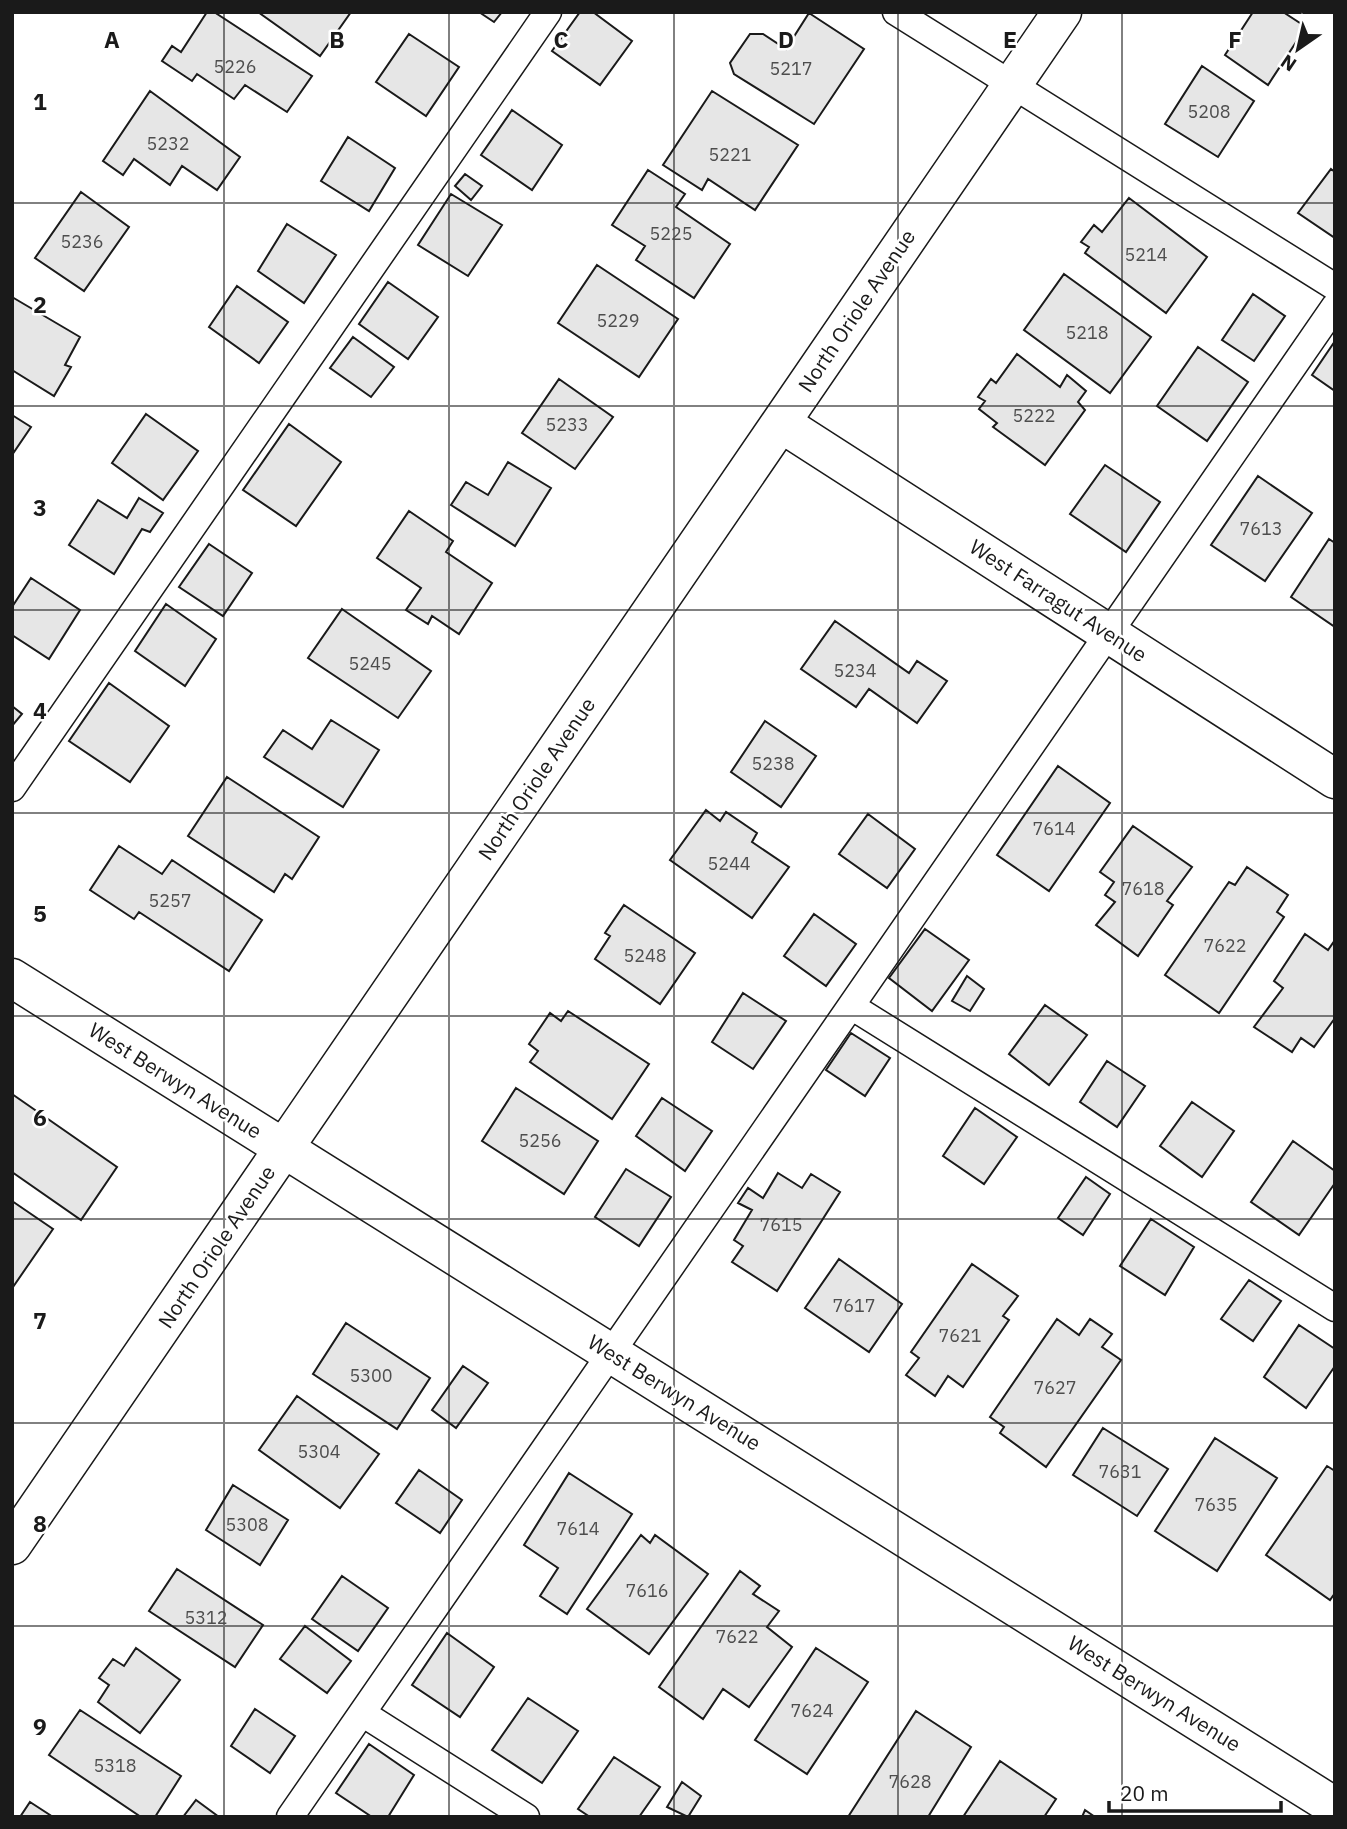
<svg xmlns="http://www.w3.org/2000/svg" width="1347" height="1829" font-family="'IBM Plex Sans',sans-serif">
<style>
.building{fill:#e6e6e6;stroke:#1a1a1a;stroke-width:2}
.lines{fill:none;stroke-linecap:round;stroke-linejoin:round}
.service-casing{stroke:#1a1a1a;stroke-width:29}
.minor-casing{stroke:#1a1a1a;stroke-width:41}
.service{stroke:#fff;stroke-width:26}
.minor{stroke:#fff;stroke-width:38}
.grid{fill:none;stroke:#1a1a1a;stroke-width:2;stroke-opacity:0.55}
.labels{text-anchor:middle;stroke-width:5;stroke-linejoin:round;paint-order:stroke}
.number-label{font-size:18px;fill:#4d4d4d}
.street-label{font-size:21px;fill:#1a1a1a;stroke:#fff}
.grid-label{font-size:23px;text-anchor:middle;font-weight:bold;fill:#1a1a1a;stroke:#fff;stroke-width:5;stroke-linejoin:round;paint-order:stroke}
</style>
<rect width="100%" height="100%" fill="#fff"/>
<path class="building" d="M207,12H214L312,76L287,112L245,85L234,99L197,74L192,81L162,61L172,46L181,52Z
M258,12H351L320,56Z
M479,12H502L494,22Z
M580,12H593L632,41L600,85L552,51Z
M1253,12H1283L1306,27L1268,85L1225,55Z
M809,13L864,49L814,124L734,74L730,63L750,34H763L786,49Z
M409,34L459,67L426,116L376,82Z
M1202,66L1254,101L1218,157L1165,124Z
M150,91L240,157L217,190L182,166L170,185L134,159L123,175L103,161Z
M712,91L798,145L755,210L708,179L702,190L663,165Z
M512,110L562,145L532,190L481,155Z
M348,137L395,168L369,211L321,181Z
M1331,169L1335,172V238L1298,213Z
M648,170L685,194L676,207L730,244L694,298L636,260L645,246L612,225Z
M465,174L482,186L471,200L455,186Z
M81,192L129,227L84,291L35,258Z
M451,194L502,225L468,276L418,245Z
M1129,198L1207,257L1166,313L1085,253L1089,247L1081,242L1094,225L1102,232Z
M287,224L336,255L304,303L258,271Z
M597,265L678,319L639,377L558,323Z
M1064,274L1151,337L1110,393L1024,330Z
M388,282L438,317L408,359L359,324Z
M237,286L288,322L259,363L209,327Z
M1253,294L1285,316L1254,361L1222,340Z
M12,297L80,337L65,365L71,367L54,396L12,370Z
M353,337L394,367L371,397L330,368Z
M1335,341V391L1312,375Z
M1198,347L1248,382L1207,441L1157,406Z
M1017,354L1060,387L1067,375L1086,391L1078,402L1085,410L1045,465L993,427L997,423L979,409L985,401L978,397L991,379L996,383Z
M559,379L613,417L575,469L522,433Z
M146,414L198,451L163,500L112,463Z
M12,415L31,427L12,455Z
M289,424L341,462L296,526L243,490Z
M508,462L551,488L515,546L451,505L466,482L488,495Z
M1105,465L1160,502L1126,552L1070,514Z
M1258,476L1312,513L1265,581L1211,545Z
M139,498L163,513L150,532L142,529L114,574L69,545L98,500L127,518Z
M409,511L453,541L446,552L492,583L459,634L432,616L428,624L406,610L421,588L377,558Z
M1329,539L1335,543V627L1291,597Z
M209,544L252,573L223,616L179,587Z
M31,578L80,610L49,659L12,635V607Z
M166,604L216,639L185,686L135,651Z
M342,609L431,671L398,718L308,658Z
M835,621L909,673L917,661L947,681L917,723L869,689L856,707L801,669Z
M109,683L169,726L130,782L69,741Z
M12,706L22,714L12,726Z
M331,720L379,750L343,807L264,757L283,730L312,749Z
M765,721L816,756L781,807L731,772Z
M1058,766L1110,803L1049,891L997,855Z
M227,777L319,837L292,879L285,874L274,892L188,836Z
M706,810L720,821L726,812L757,833L752,842L789,867L752,918L670,860Z
M868,814L915,849L887,888L839,854Z
M1133,826L1192,867L1167,901L1173,905L1138,956L1096,925L1115,902L1105,895L1114,882L1100,872Z
M119,846L162,874L172,860L262,920L229,971L139,912L134,919L90,890Z
M1247,867L1288,895L1277,912L1284,917L1219,1013L1165,975L1229,882L1235,885Z
M624,905L695,953L660,1004L595,959L610,936L605,933Z
M814,914L856,944L826,986L784,956Z
M925,929L969,960L932,1011L889,978Z
M1305,934L1328,950L1335,940V1018L1314,1047L1301,1038L1292,1052L1254,1027L1283,988L1274,981Z
M967,976L984,989L970,1011L952,1001Z
M743,993L786,1021L753,1069L712,1042Z
M1045,1005L1087,1035L1049,1085L1009,1054Z
M568,1011L649,1064L612,1119L530,1062L538,1051L529,1044L550,1013L561,1021Z
M851,1033L890,1058L865,1096L826,1070Z
M1107,1061L1145,1086L1117,1127L1080,1102Z
M516,1088L598,1141L564,1194L482,1141Z
M12,1094L117,1167L81,1220L12,1172Z
M662,1098L712,1131L685,1171L636,1136Z
M1192,1102L1234,1131L1202,1177L1160,1146Z
M975,1108L1017,1137L984,1184L943,1156Z
M1293,1141L1335,1171V1183L1299,1235L1251,1202Z
M626,1169L671,1197L639,1246L595,1217Z
M778,1173L802,1188L811,1174L840,1192L777,1291L732,1262L743,1246L734,1240L752,1210L738,1203L748,1188L763,1198Z
M1086,1177L1110,1194L1083,1235L1058,1218Z
M12,1201L53,1229L13,1287H12Z
M1151,1219L1194,1247L1165,1295L1120,1266Z
M839,1259L902,1304L869,1352L805,1308Z
M972,1264L1018,1296L1003,1316L1009,1320L963,1387L948,1376L935,1396L906,1375L919,1358L911,1352Z
M1249,1280L1281,1301L1253,1341L1221,1319Z
M1057,1319L1079,1335L1090,1319L1112,1334L1102,1347L1121,1360L1046,1467L1000,1433L1004,1427L990,1417Z
M346,1323L430,1378L397,1429L313,1374Z
M1299,1325L1335,1349V1366L1306,1408L1264,1377Z
M463,1366L488,1383L456,1428L432,1410Z
M297,1396L379,1454L340,1508L259,1450Z
M1103,1428L1168,1469L1137,1516L1073,1475Z
M1215,1438L1277,1478L1217,1571L1155,1531Z
M1327,1466L1335,1471V1593L1330,1600L1266,1555Z
M419,1470L462,1500L440,1533L396,1503Z
M569,1473L632,1514L567,1614L540,1596L558,1568L524,1545Z
M233,1485L288,1520L260,1565L206,1530Z
M641,1535L650,1543L655,1535L708,1574L649,1654L587,1609Z
M177,1569L263,1625L235,1667L149,1611Z
M740,1571L760,1586L753,1594L779,1611L767,1627L792,1647L749,1707L723,1689L703,1719L659,1687Z
M342,1576L388,1608L358,1651L312,1619Z
M305,1626L351,1661L327,1693L280,1659Z
M447,1633L494,1667L460,1717L412,1685Z
M136,1648L180,1680L140,1733L98,1702L109,1685L99,1678L113,1659L124,1666Z
M816,1648L868,1682L807,1774L755,1740Z
M528,1698L578,1731L542,1783L492,1750Z
M255,1709L295,1736L270,1773L231,1746Z
M80,1710L181,1776L155,1817H141L49,1755Z
M916,1711L971,1747L928,1817H848Z
M369,1744L414,1775L388,1817H372L336,1793Z
M614,1757L660,1787L639,1817H590L578,1809Z
M1000,1761L1056,1799L1044,1817H963Z
M682,1782L701,1796L688,1817L667,1807Z
M196,1800L219,1817H183Z
M30,1802L53,1817H20Z
M1085,1810L1095,1817H1082Z"/>
<g class="lines">
<defs>
<path id="service" d="M896,12L1335,287
M12,788L548,12
M851,1006L1335,1308
M362,1713L526,1817
M290,1817L1335,306"/>
<path id="minor" d="M781,423L1335,779
M12,978L1335,1807
M12,1545L1062,12"/>
</defs>
<use href="#service" class="service-casing"/>
<use href="#minor" class="minor-casing"/>
<use href="#service" class="service"/>
<use href="#minor" class="minor"/>
</g>
<path class="grid" d="M224,12V1817M449,12V1817M674,12V1817M898,12V1817M1122,12V1817M12,203H1335M12,406H1335M12,610H1335M12,813H1335M12,1016H1335M12,1219H1335M12,1423H1335M12,1626H1335"/>
<g class="labels">
<g class="number-label">
<text x="235" y="73">5226</text>
<text x="791" y="75">5217</text>
<text x="1209" y="118">5208</text>
<text x="168" y="150">5232</text>
<text x="730" y="161">5221</text>
<text x="671" y="240">5225</text>
<text x="82" y="248">5236</text>
<text x="1146" y="261">5214</text>
<text x="618" y="327">5229</text>
<text x="1087" y="339">5218</text>
<text x="1034" y="422">5222</text>
<text x="567" y="431">5233</text>
<text x="1261" y="535">7613</text>
<text x="370" y="670">5245</text>
<text x="855" y="677">5234</text>
<text x="773" y="770">5238</text>
<text x="1054" y="835">7614</text>
<text x="729" y="870">5244</text>
<text x="1143" y="895">7618</text>
<text x="170" y="907">5257</text>
<text x="1225" y="952">7622</text>
<text x="645" y="962">5248</text>
<text x="540" y="1147">5256</text>
<text x="781" y="1231">7615</text>
<text x="854" y="1312">7617</text>
<text x="960" y="1342">7621</text>
<text x="371" y="1382">5300</text>
<text x="1055" y="1394">7627</text>
<text x="319" y="1458">5304</text>
<text x="1120" y="1478">7631</text>
<text x="1216" y="1511">7635</text>
<text x="247" y="1531">5308</text>
<text x="578" y="1535">7614</text>
<text x="647" y="1597">7616</text>
<text x="206" y="1624">5312</text>
<text x="737" y="1643">7622</text>
<text x="812" y="1717">7624</text>
<text x="115" y="1772">5318</text>
<text x="910" y="1788">7628</text>
</g>
<g class="street-label">
<text transform="translate(857 311) rotate(-56)" y="7">North Oriole Avenue</text>
<text transform="translate(1058 601) rotate(33)" y="7">West Farragut Avenue</text>
<text transform="translate(537 779) rotate(-56)" y="7">North Oriole Avenue</text>
<text transform="translate(175 1081) rotate(32)" y="7">West Berwyn Avenue</text>
<text transform="translate(217 1247) rotate(-56)" y="7">North Oriole Avenue</text>
<text transform="translate(674 1393) rotate(32)" y="7">West Berwyn Avenue</text>
<text transform="translate(1154 1694) rotate(32)" y="7">West Berwyn Avenue</text>
</g>
</g>
<g class="grid-label">
<text x="112" y="48">A</text>
<text x="337" y="48">B</text>
<text x="561" y="48">C</text>
<text x="786" y="48">D</text>
<text x="1010" y="48">E</text>
<text x="1235" y="48">F</text>
<text x="40" y="110">1</text>
<text x="40" y="313">2</text>
<text x="40" y="516">3</text>
<text x="40" y="719">4</text>
<text x="40" y="922">5</text>
<text x="40" y="1126">6</text>
<text x="40" y="1329">7</text>
<text x="40" y="1532">8</text>
<text x="40" y="1735">9</text>
</g>
<rect width="1347" height="1829" fill="none" stroke="#1a1a1a" stroke-width="28"/>
<g transform="translate(1298 49) rotate(214)" stroke="#ffffff" stroke-width="5" paint-order="stroke">
<path d="M0-5L12 26L0 18L-12 26Z" fill="#1a1a1a"/>
<text y="-10" font-size="19" font-weight="bold" text-anchor="middle" fill="#1a1a1a">N</text>
</g>
<path d="M1109 1801v10h172v-10" fill="none" stroke="#1a1a1a" stroke-width="3.5"/>
<text x="1120" y="1801" font-size="21" fill="#1a1a1a" stroke="#ffffff" stroke-width="5" paint-order="stroke">20 m</text>
</svg>
